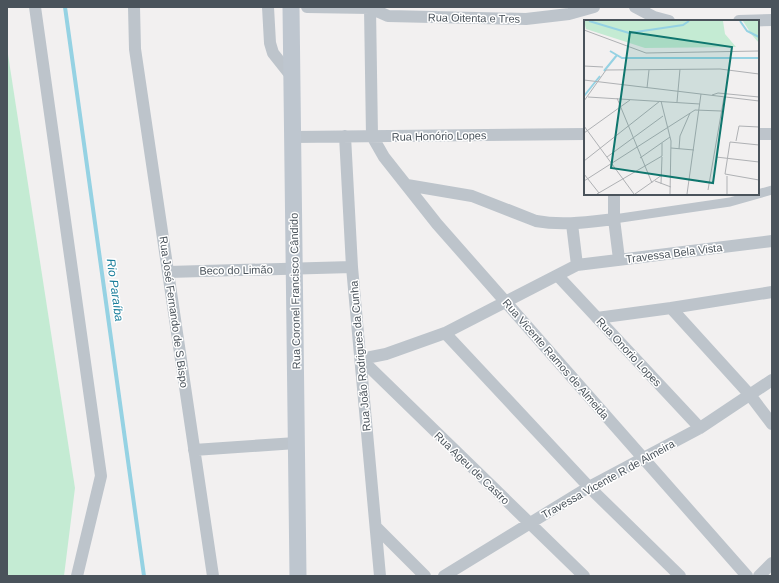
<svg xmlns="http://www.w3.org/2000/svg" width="779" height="583" font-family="Arial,sans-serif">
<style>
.green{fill:#c4ebd3}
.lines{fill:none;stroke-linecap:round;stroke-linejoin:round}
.stream{stroke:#95d2e3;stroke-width:4}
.pedestrian{stroke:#bdc4cb;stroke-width:9}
.minor{stroke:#bdc4cb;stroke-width:12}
.secondary{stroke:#bec6cf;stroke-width:17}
.labels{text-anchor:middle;stroke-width:3;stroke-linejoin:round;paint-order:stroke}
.street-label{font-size:11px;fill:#4a535b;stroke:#fff}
.water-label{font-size:12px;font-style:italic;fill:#1c7f9c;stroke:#fff}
.inset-river{fill:none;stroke:#95d2e3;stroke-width:2}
.inset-road{fill:none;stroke:#afb1b4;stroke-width:1}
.view{fill:#0f766e;fill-opacity:0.15;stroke:#0f766e;stroke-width:2}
.inset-edge{fill:none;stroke:#4a535b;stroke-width:2}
</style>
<rect width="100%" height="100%" fill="#f2f0f0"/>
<path class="green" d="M7,48L75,488L64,576H7Z"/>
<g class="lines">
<path class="stream" d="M65,7L144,576"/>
<path class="pedestrian" d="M614,219L730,202L772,190"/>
<path class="minor" d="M35,7L101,476L77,576
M134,7L135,49L213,576
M268,7L270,43L273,53L292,77
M307,7L370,8L388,16L526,19L569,14L594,7
M635,7L654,17L669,21
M370,8L372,136L384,157L437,224L747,576
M739,21L772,20
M758,134H772
M345,136L352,267L380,576
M293,137L585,134
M407,185L472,196L536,221C562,226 588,222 614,219
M614,194V219L619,259
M572,224L577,265
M168,272L352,267
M558,276L700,428
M671,308L772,292
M597,318L671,308L750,395L772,424
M445,333L589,487L680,576
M361,359L386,354L445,333L577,265L772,241
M361,359L584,576
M194,450L296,443
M376,527L425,576
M444,576L589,487L700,428L772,380
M759,576L772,563"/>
<path class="secondary" d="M291,7L298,576"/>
</g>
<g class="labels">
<g class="street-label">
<text transform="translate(474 18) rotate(1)" y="4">Rua Oitenta e Tres</text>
<text transform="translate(439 136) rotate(-1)" y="4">Rua Honório Lopes</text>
<text transform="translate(674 253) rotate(-7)" y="4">Travessa Bela Vista</text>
<text transform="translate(236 270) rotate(-1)" y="4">Beco do Limão</text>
<text transform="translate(295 291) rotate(-91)" y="4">Rua Coronel Francisco Cândido</text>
<text transform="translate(174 312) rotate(82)" y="4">Rua José Fernando de S Bispo</text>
<text transform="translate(629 352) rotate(47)" y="4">Rua Onorio Lopes</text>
<text transform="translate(360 356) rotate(-95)" y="4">Rua João Rodrigues da Cunha</text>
<text transform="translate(556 359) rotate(49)" y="4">Rua Vicente Ramos de Almeida</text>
<text transform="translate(472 468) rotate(44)" y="4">Rua Ageu de Castro</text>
<text transform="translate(608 479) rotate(-29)" y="4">Travessa Vicente R de Almeira</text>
</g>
<g class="water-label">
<text transform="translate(115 290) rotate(82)" y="4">Rio Paraíba</text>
</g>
</g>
<g transform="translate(584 20)">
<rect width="175" height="175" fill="#f2f0f0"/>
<path d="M0,1H139L141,14L152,27L61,28L2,9ZM159,1H174L175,23L168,15Z" fill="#c4ebd3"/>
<path class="inset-river" d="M5,1L45,13L99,5L105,1M156,1L163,11L175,17M26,31L38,38H175M20,51L33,35M0,76L16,56"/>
<path class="inset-road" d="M0,10L62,33L175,31M0,46L19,47M0,60L175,81M63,68L65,50M128,75L134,73L175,77M4,77L116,84M33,78L68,163M0,81L22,50L136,49L175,54M77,81L87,121L86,174M93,82L96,49M0,106L50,174M0,113L46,80M152,121L155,106L175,107M175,125L146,122L141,154L175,160M87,128L110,130M95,129L96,116L106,93M23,137L79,96M132,137L175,142M56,138L86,117M0,141L76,81M0,154L15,173M143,156V174M0,161L111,90L137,91M71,161L87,167M77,164L78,137M124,170L140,77M13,174L78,136V123M51,174L78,155M103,174L117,74"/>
<path class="view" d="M46,12L148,27L129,163L27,148Z"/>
<rect width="175" height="175" class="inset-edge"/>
</g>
<rect width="779" height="583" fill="none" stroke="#4a535b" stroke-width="16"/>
</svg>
